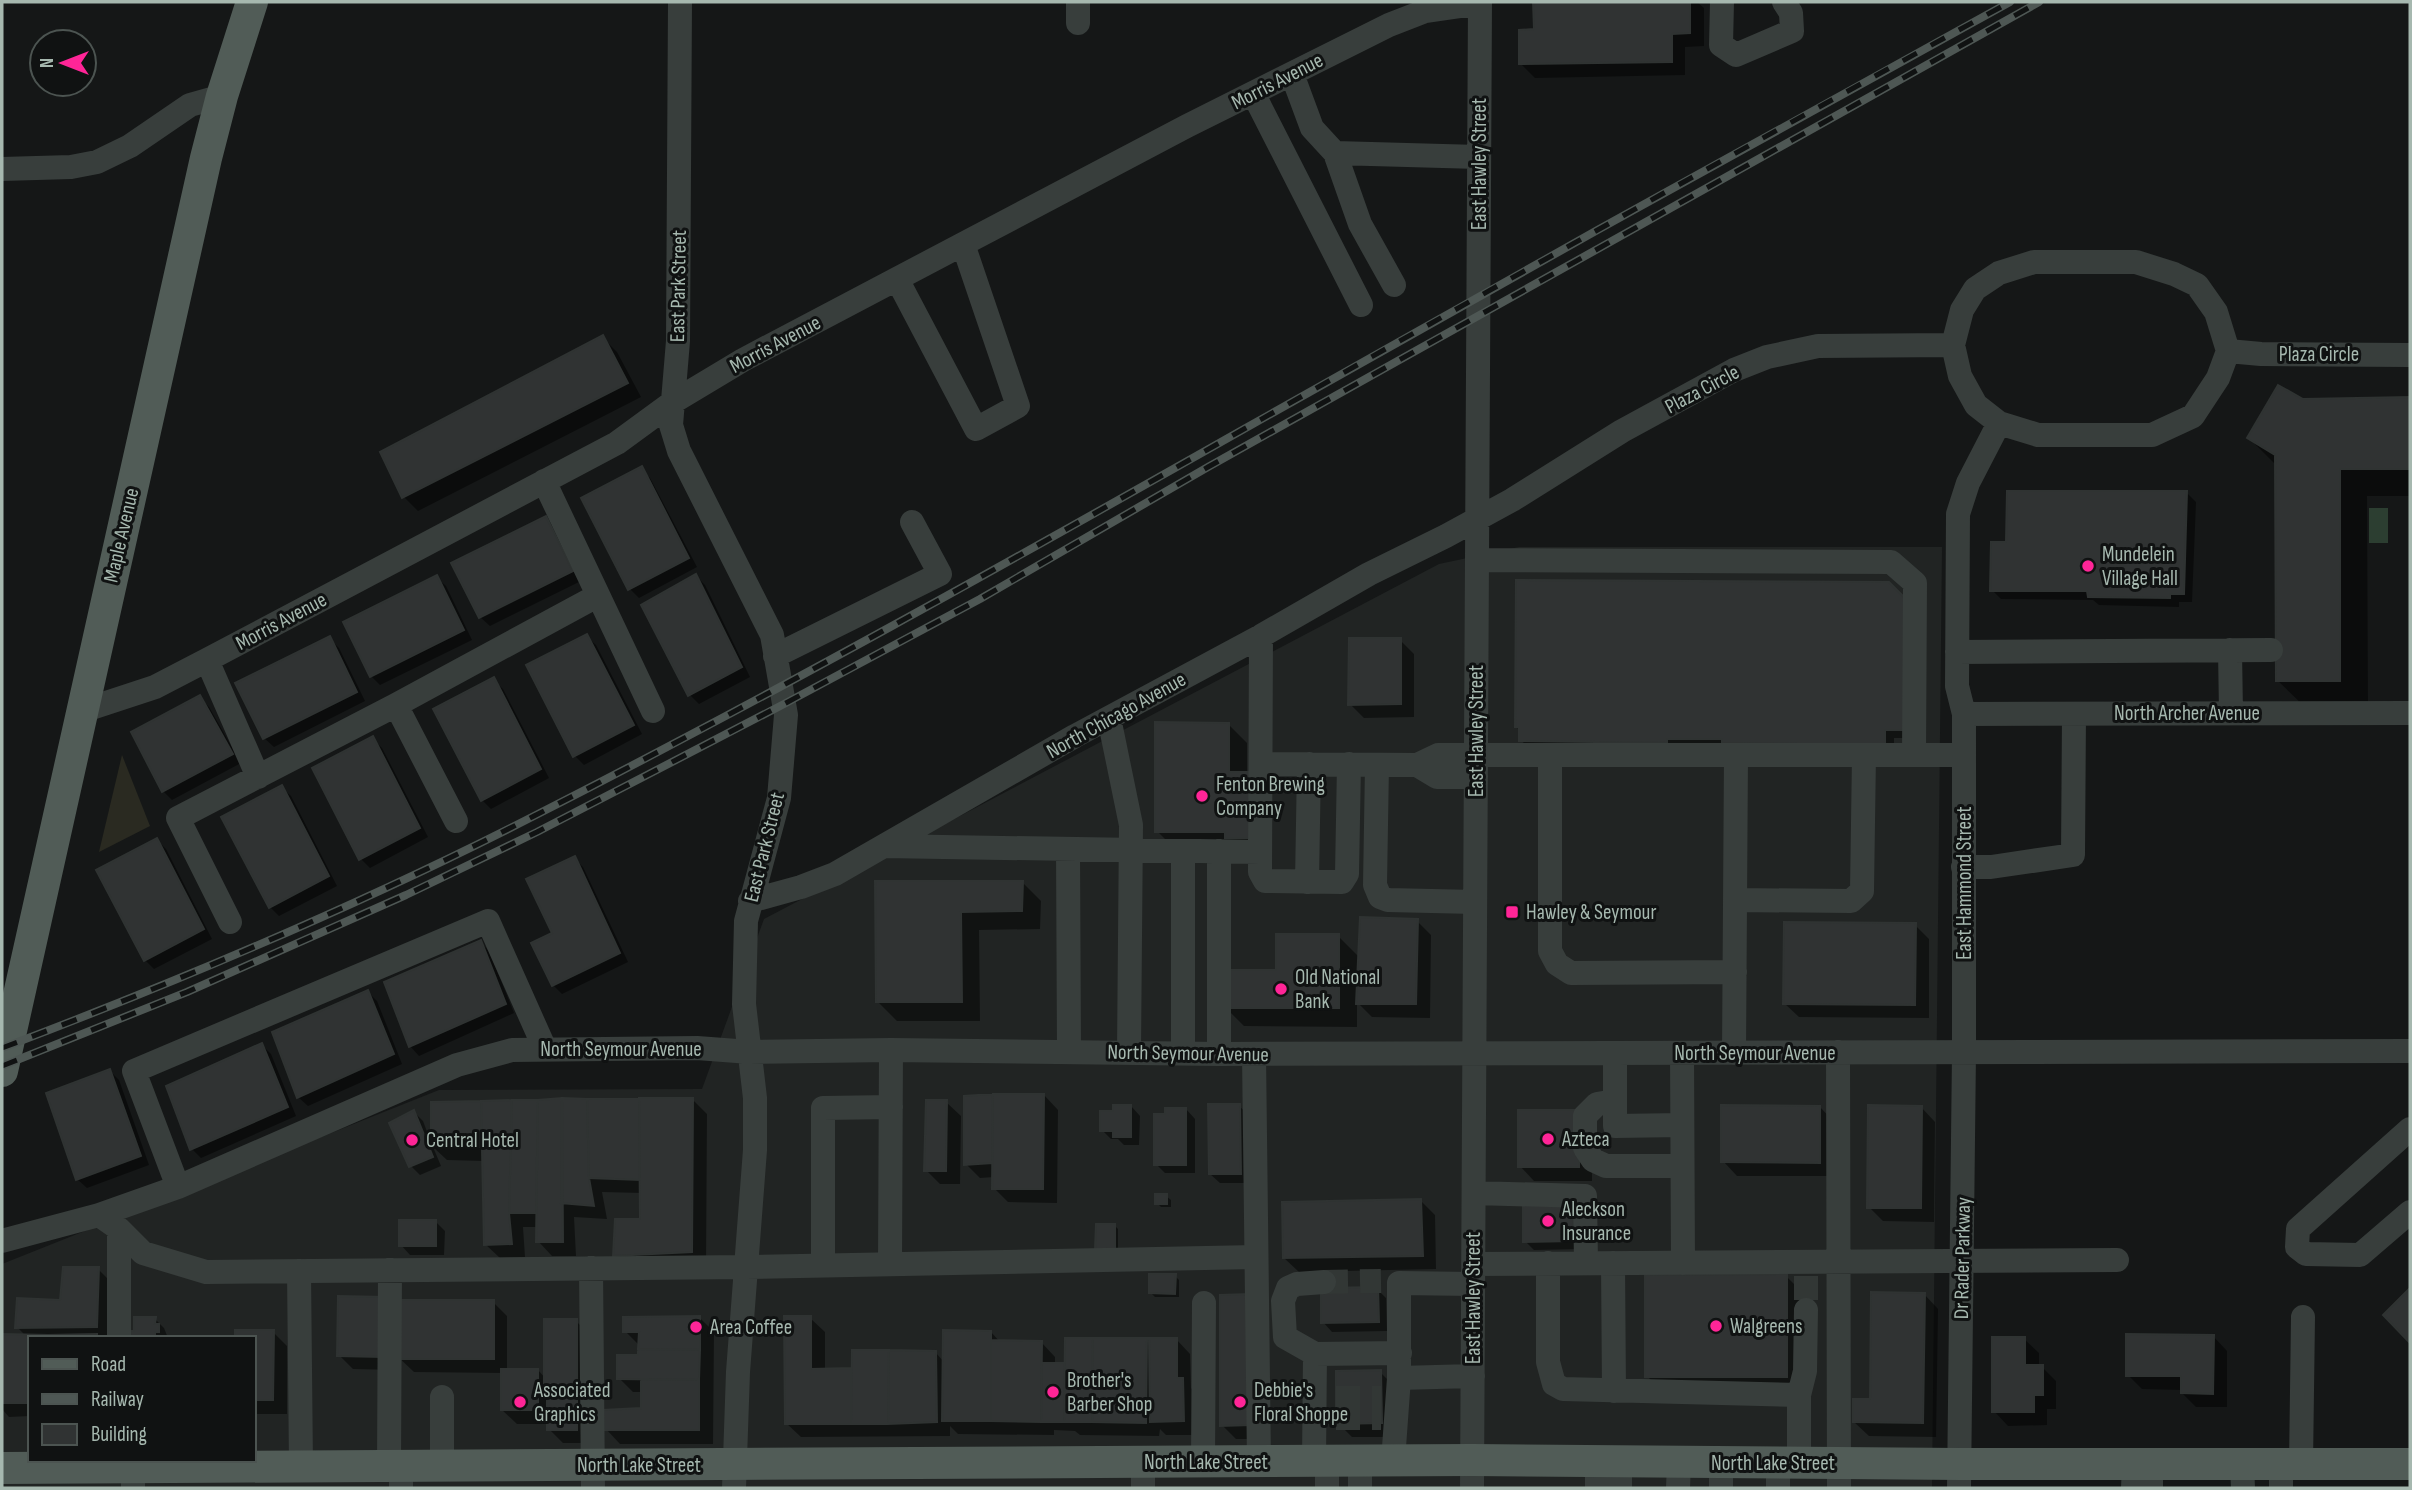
<svg xmlns="http://www.w3.org/2000/svg" width="2412" height="1490" font-family="'Sofia Sans Condensed',sans-serif">
<style>
.built{fill:#212423;fill-rule:evenodd}
.green{fill:#2a2a21}
.water{fill:#2c3e31}
.shadow{fill:#0007}
.building{fill:#303333;stroke:#2f3332;stroke-width:2}
.lines{fill:none;stroke-linecap:round;stroke-linejoin:round}
.minor-tunnel{stroke:#323735;stroke-width:24;stroke-dasharray:24 12;stroke-linecap:butt}
.minor{stroke:#383e3c;stroke-width:24}
.major{stroke:#515c57;stroke-width:32}
.rail-casing{stroke:#4e5754;stroke-width:8}
.rail{stroke:#101212;stroke-width:5;stroke-dasharray:16;stroke-linecap:butt}
.poi-dot{fill:#ff2597;stroke:#101212;stroke-width:2.5}
.labels{text-anchor:middle;stroke-width:6;stroke-linejoin:round;paint-order:stroke}
.street-label{font-size:21px;fill:#a6b8af;stroke:#101212}
.poi-label{font-size:21px;fill:#a6b8af;stroke:#101212;text-anchor:start}
</style>
<rect width="100%" height="100%" fill="#151717"/>
<path class="built" d="M1519,547H1942L1932,1488H2V1264L439,1090L702,1089L764,919L1439,564ZM30,1338H254V1460H30Z"/>
<path class="green" d="M122,755L150,826L99,852Z"/>
<path class="water" d="M2369,508H2388V543H2369Z"/>
<path class="shadow" d="M1535,2H1697L1704,8V46L1685,47V75L1535,78L1521,64L1535,31Z
M603,338L617,352L641,397L418,511L404,497Z
M2410,399V496H2367L2368,708H2306L2277,680V466L2249,438L2302,401Z
M641,469L650,478L697,567L639,598L630,589Z
M2187,493L2196,502L2192,602H2179V607L2099,605L2093,600L2001,599L1992,590L2008,544Z
M546,518L555,527L581,581L490,626L480,617Z
M696,576L705,585L750,677L699,704L690,695Z
M436,577L446,586L472,640L380,685L371,676Z
M1888,584L1918,738H1894V753L1530,750L1521,740V731L1516,727Z
M586,636L596,645L642,734L584,765L575,756Z
M329,638L339,648L365,701L274,747L264,738Z
M1400,640L1414,654V717L1364,718L1350,704Z
M493,680L503,689L549,778L491,809L482,800Z
M200,698L209,707L241,763L172,800L163,791Z
M1228,724L1247,743V773L1272,841L1176,850L1157,831Z
M373,739L382,748L428,837L370,868L361,859Z
M281,787L291,796L337,886L279,916L270,907Z
M157,840L166,849L212,939L154,969L145,960Z
M574,858L583,867L628,962L562,994L553,985L554,934Z
M1022,882L1041,901L1040,929L979,930L980,1021H897L878,1002L877,883Z
M1417,921L1431,935L1430,1018L1372,1017L1357,1002V1027L1244,1026L1225,1007L1338,936L1360,958Z
M1915,925L1929,939V1018L1799,1017L1784,1003Z
M480,942L489,951L514,1013L419,1056L410,1046Z
M368,992L377,1001L402,1064L308,1106L298,1097Z
M262,1045L271,1054L296,1116L201,1158L192,1149L168,1086Z
M110,1071L119,1080L149,1165L87,1188L77,1179Z
M1044,1095L1058,1110L1057,1203L1008,1202L994,1188V1177L980,1178L966,1164V1098Z
M693,1100L707,1114L706,1266L629,1270L615,1255L642,1221V1193L602,1192L607,1219L574,1217L576,1256H552L538,1241V1227H523L525,1257L500,1258L485,1244L484,1161L447,1160L433,1147L441,1166L420,1175L411,1166L414,1112L423,1121L432,1145L433,1104Z
M946,1102L961,1116L960,1184H940L926,1170Z
M1131,1106L1140,1116L1139,1145H1124L1118,1139H1111L1102,1130L1114,1113Z
M1239,1106L1249,1115V1183H1220L1210,1174Z
M1820,1107L1834,1122V1176H1737L1723,1161Z
M1921,1107L1935,1122L1934,1222L1883,1221L1869,1207Z
M1186,1109L1195,1119V1173H1165L1156,1164Z
M1592,1126V1181H1534L1520,1166Z
M1166,1196L1171,1200V1207H1161L1157,1203Z
M1421,1201L1435,1215L1436,1269L1299,1272L1284,1258Z
M1572,1201L1582,1249L1534,1250L1525,1241Z
M436,1222L445,1231L444,1255H410L401,1245Z
M1097,1225H1114L1118,1229V1252Z
M98,1269L112,1283L110,1338H30V1416L9,1417L2,1409V1336H26L17,1327L62,1302Z
M1175,1276L1179,1280V1297H1155L1151,1293Z
M1786,1276L1800,1290V1390H1661L1647,1376Z
M1377,1289L1386,1298L1387,1331L1332,1332L1323,1322Z
M1924,1294L1938,1309L1936,1437L1869,1436L1854,1422L1871,1401Z
M1250,1296L1264,1439H1236L1222,1425Z
M493,1302L507,1316V1370H538L546,1379L576,1321L590,1335V1443H563L549,1429V1424H517L502,1410V1373L414,1372L397,1356V1370L353,1369L339,1355L400,1314Z
M699,1317L714,1332L713,1444H620L606,1429L643,1410V1392H633L619,1378L640,1357V1346L625,1331Z
M810,1318L825,1332V1370H853L936,1353L944,1362L991,1332L1000,1342H1041L1055,1357V1364L1064,1365L1146,1340L1150,1344L1176,1339L1190,1354L1191,1388L1197,1394V1435H1166L1160,1429L1159,1436L1080,1435L1075,1431L1054,1430V1435L958,1434L950,1426V1436L801,1437L786,1423Z
M155,1319L164,1328L168,1338H132Z
M273,1332L287,1346V1414H254V1338Z
M2213,1336L2227,1351V1407H2196L2182,1393V1390L2142,1389L2128,1375Z
M2024,1339L2039,1353V1367H2042L2056,1381V1409H2047V1425L2008,1426L1994,1411Z
M1380,1372L1394,1386L1395,1437H1352L1338,1423Z"/>
<path class="building" d="M1533,2H1690V33L1672,34V62L1519,64V30L1534,29Z
M603,335L628,383L402,498L380,452Z
M2278,385L2303,399L2410,397V469H2340V681H2276L2275,455L2247,438Z
M642,466L689,558L628,590L581,498Z
M2007,491H2187L2184,594H2170V598L2088,597L2087,591H1990L1991,542H2006Z
M546,516L573,571L479,618L451,563Z
M696,574L742,667L688,696L641,605Z
M437,575L464,630L370,677L343,622Z
M1516,580L1889,582L1910,603L1909,730H1885V745L1722,743V739H1667V743L1519,741V727H1515Z
M587,634L634,725L573,757L526,665Z
M330,636L357,692L263,739L235,683Z
M1349,638H1401V704L1348,705Z
M494,677L541,769L481,801L433,709Z
M200,695L233,754L162,792L131,732Z
M1155,722L1229,723V772H1249L1253,838H1225V832H1155Z
M373,736L420,828L359,860L312,768Z
M282,785L329,876L269,908L221,817Z
M157,838L204,929L144,961L96,870Z
M575,856L620,953L552,986L531,943L552,933L526,879Z
M875,881H1023L1022,911L961,912L962,1002H876Z
M1360,917L1418,919L1416,1004H1356Z
M1784,922L1916,923L1915,1005L1783,1004Z
M1276,934H1339V1008H1223V970H1276Z
M481,940L506,1004L409,1047L384,982Z
M368,990L394,1054L297,1098L272,1032Z
M262,1043L288,1107L190,1150L166,1086Z
M110,1069L141,1156L76,1180L46,1093Z
M993,1094L992,1163L964,1165V1096Z
M993,1094H1044L1043,1189H992Z
M562,1098L587,1099L589,1178L594,1206L561,1203Z
M562,1098L563,1242H536L538,1100Z
M639,1098H693L692,1252L613,1256L615,1219H640Z
M639,1098L640,1180L589,1178L587,1099Z
M512,1100H538L536,1213H509Z
M512,1100L509,1213L512,1244L484,1245L481,1101Z
M926,1100H947L946,1171H924Z
M481,1101L482,1147L431,1146V1102Z
M1208,1104H1240L1241,1174H1209Z
M1113,1105H1131V1137H1113V1131H1100V1111H1113Z
M1721,1105L1820,1106V1163L1721,1162Z
M1868,1105L1922,1106L1921,1208H1867Z
M1165,1108H1186V1165H1154V1114H1165Z
M414,1110L433,1157L409,1167L389,1123Z
M1518,1110H1579V1167H1518Z
M1155,1194H1167V1204H1155Z
M1421,1199L1423,1256L1283,1258L1282,1202Z
M1573,1199V1241L1523,1242V1200Z
M399,1220H436V1246H399Z
M1096,1224H1115V1249H1095Z
M63,1267H99L97,1327L15,1328L17,1298L60,1300Z
M1149,1274H1176L1175,1294L1149,1293Z
M1787,1274V1377H1645V1275Z
M1378,1287L1379,1322L1321,1323V1288Z
M2410,1288V1343L2383,1315Z
M1871,1292L1925,1293L1923,1423L1853,1422V1399H1870Z
M1250,1294L1251,1425L1220,1426V1295Z
M338,1296L385,1297L383,1357L337,1356Z
M398,1300H494V1359H398Z
M700,1316V1350L638,1349L639,1332H623V1317Z
M784,1316H811V1369L851,1368V1424H785Z
M134,1317H156L155,1324H159V1332H155V1338H131V1331H134Z
M544,1319H577V1430H547V1395H544Z
M235,1330H274L273,1400H254V1338H235Z
M943,1330L991,1331V1421H942Z
M2,1334L48,1335V1338H30V1403H2Z
M97,1334V1338H48V1335Z
M2126,1334L2214,1335L2213,1394L2181,1393V1376H2126Z
M1992,1337H2025V1365H2043V1395H2034V1412H1992Z
M1065,1338H1093L1092,1422H1064Z
M1093,1338H1147L1146,1423L1092,1422Z
M1149,1338H1177V1378H1183L1184,1421L1150,1422Z
M991,1340L1042,1341L1041,1422L991,1421Z
M638,1349L700,1350L699,1380L617,1379V1355H638Z
M852,1350H889L888,1424H851Z
M889,1350L936,1351L937,1422L888,1424Z
M1042,1363H1065L1064,1422H1041Z
M501,1369H538V1410H501Z
M1381,1370L1382,1423L1336,1424V1371Z
M641,1379L699,1380V1430H604L603,1410L641,1408Z"/>
<g class="lines">
<path class="minor-tunnel" d="M1806,1276V1310
M1324,1282L1381,1281
M1336,1398H1381
M1336,1418H1381"/>
<path class="minor" d="M680,2L678,341L671,425L679,451L772,635L786,715L779,798L746,921L744,1004L755,1098V1150L738,1372L734,1488
M1078,2V23
M1722,2L1721,45L1736,55L1792,31L1791,13L1784,2
M1292,74L1312,128L1335,153
M1253,93L1361,305
M2,169L71,167L97,162L130,146L190,105L222,96
M897,279L976,429L1018,406L963,244
M1394,285L1360,224L1335,153L1479,157
M1953,345L1960,376L1976,405L1999,423L2038,435H2152L2193,416L2218,378L2228,351
M544,481L653,711
M1477,560L1891,562L1915,583L1914,755
M1261,636L1260,872L1265,881L1342,882L1347,874L1349,764
M2230,650L2231,713
M1957,652L2271,650
M775,656L940,574L912,522
M207,660L258,777
M396,705L456,821
M82,711L155,687L207,660L617,443L673,402L743,360L1187,126L1389,25L1425,11L1480,3
M1964,714L2410,713
M1109,718L1131,825L1129,1051
M1550,755V951L1557,964L1571,973L1735,972
M1262,764L1417,765L1438,755H1964
M1377,765L1375,885L1380,897L1388,900L1475,902
M1417,765L1437,777H1476
M884,846L1260,852
M1068,849L1069,1052
M1219,851V1054
M1963,867H1991L2073,855L2074,714
M1307,882L1309,764
M1735,900L1851,901L1862,891L1864,755
M750,901L801,887L835,874L1075,736L1261,636L1369,574L1446,536L1512,500L1622,431L1734,370L1767,357L1818,346L1953,345L1962,310L1975,289L1999,273L2034,262H2136L2174,274L2197,285L2216,312L2228,351L2261,354L2410,355
M230,922L178,818L396,705L597,596
M1838,1052L1839,1488
M1183,1053V851
M1615,1053V1126L1682,1125
M1682,1053L1683,1263
M1734,1053L1736,755
M1254,1054L1259,1462
M1615,1101L1597,1104L1585,1116V1148L1593,1160L1606,1166H1682
M2410,1129L2298,1229L2297,1247L2306,1254L2360,1255L2410,1212
M178,1187L134,1071L488,921L545,1049
M1474,1193L1585,1196L1586,1263
M99,1215L119,1229L143,1253L206,1272L746,1267L1256,1257
M2,1241L99,1215L178,1187L457,1065L512,1050L697,1048L750,1052L891,1050L1219,1054L2410,1051
M1548,1263V1362L1554,1384L1563,1389L1799,1395
M1613,1263L1614,1391
M890,1264L891,1050
M1474,1264L2117,1260
M823,1265V1108L891,1107
M591,1268L593,1488
M299,1271L301,1466
M119,1338V1229
M1315,1354L1285,1337L1283,1301L1288,1288L1297,1284L1324,1282
M1473,1376L1399,1378V1283L1473,1284
M1314,1461L1315,1354L1400,1353
M1327,1461V1488
M1360,1461V1488
M1393,1461L1399,1378
M1143,1462V1488
M1203,1462L1204,1303
M1597,1462V1488
M1620,1462V1488
M1721,1462V1488
M1799,1463V1395L1805,1371L1806,1310
M2151,1464V1488
M2242,1464L2243,1488
M2281,1464V1488
M2301,1464L2303,1317
M442,1465V1397
M389,1466L390,1270
M401,1466V1488
M133,1467V1488
M1472,1488L1480,2
M1678,1488L1679,1462
M1778,1488V1463
M1959,1488L1964,1052V714L1957,686L1958,514L1968,483L1999,423
M2133,1488L2134,1464"/>
<path class="major" d="M2,1071L206,158L222,96L252,2
M2,1468L1472,1460L1959,1464H2410"/>
<defs>
<path id="rail" d="M2,1048C182,980 362,904 534,816C774,694 1009,562 1244,429C1498,285 1754,142 2010,2
M2,1066L187,992L406,895L537,832L784,704L980,599L1208,467L2039,2"/>
</defs>
<use href="#rail" class="rail-casing"/>
<use href="#rail" class="rail"/>
</g>
<g class="poi-dot">
<circle cx="2088" cy="566" r="7"/>
<circle cx="1202" cy="796" r="7"/>
<rect x="1505" y="905" width="14" height="14" rx="3.5"/>
<circle cx="1281" cy="989" r="7"/>
<circle cx="1548" cy="1139" r="7"/>
<circle cx="412" cy="1140" r="7"/>
<circle cx="1548" cy="1221" r="7"/>
<circle cx="1716" cy="1326" r="7"/>
<circle cx="696" cy="1327" r="7"/>
<circle cx="1053" cy="1392" r="7"/>
<circle cx="520" cy="1402" r="7"/>
<circle cx="1240" cy="1402" r="7"/>
</g>
<g class="labels">
<g class="street-label">
<text transform="translate(1277 81) rotate(-27)" y="7">Morris Avenue</text>
<text transform="translate(1479 164) rotate(-90)" y="7">East Hawley Street</text>
<text transform="translate(678 286) rotate(-89)" y="7">East Park Street</text>
<text transform="translate(775 344) rotate(-28)" y="7">Morris Avenue</text>
<text x="2319" y="361">Plaza Circle</text>
<text transform="translate(1702 389) rotate(-28)" y="7">Plaza Circle</text>
<text transform="translate(121 535) rotate(-77)" y="7">Maple Avenue</text>
<text transform="translate(281 621) rotate(-28)" y="7">Morris Avenue</text>
<text x="2187" y="720">North Archer Avenue</text>
<text transform="translate(1116 715) rotate(-29)" y="7">North Chicago Avenue</text>
<text transform="translate(1476 731) rotate(-90)" y="7">East Hawley Street</text>
<text transform="translate(764 847) rotate(-76)" y="7">East Park Street</text>
<text transform="translate(1964 883) rotate(-90)" y="7">East Hammond Street</text>
<text x="621" y="1056">North Seymour Avenue</text>
<text transform="translate(1188 1053) rotate(1)" y="7">North Seymour Avenue</text>
<text x="1755" y="1060">North Seymour Avenue</text>
<text transform="translate(1962 1258) rotate(-89)" y="7">Dr Rader Parkway</text>
<text transform="translate(1473 1298) rotate(-90)" y="7">East Hawley Street</text>
<text x="1206" y="1469">North Lake Street</text>
<text x="1773" y="1470">North Lake Street</text>
<text x="639" y="1472">North Lake Street</text>
</g>
<g class="poi-label">
<text x="2102" y="561">Mundelein<tspan x="2102" dy="24">Village Hall</tspan></text>
<text x="1216" y="791">Fenton Brewing<tspan x="1216" dy="24">Company</tspan></text>
<text x="1526" y="919">Hawley &amp; Seymour</text>
<text x="1295" y="984">Old National<tspan x="1295" dy="24">Bank</tspan></text>
<text x="1562" y="1146">Azteca</text>
<text x="426" y="1147">Central Hotel</text>
<text x="1562" y="1216">Aleckson<tspan x="1562" dy="24">Insurance</tspan></text>
<text x="1730" y="1333">Walgreens</text>
<text x="710" y="1334">Area Coffee</text>
<text x="1067" y="1387">Brother's<tspan x="1067" dy="24">Barber Shop</tspan></text>
<text x="534" y="1397">Associated<tspan x="534" dy="24">Graphics</tspan></text>
<text x="1254" y="1397">Debbie's<tspan x="1254" dy="24">Floral Shoppe</tspan></text>
</g>
</g>
<rect width="2412" height="1490" fill="none" stroke="#a6b8af" stroke-width="7"/>
<rect x="28" y="1336" width="228" height="126" fill="#101212" stroke="#4c5451" stroke-width="2"/>
<rect x="42" y="1359" width="35" height="10" fill="#515c57" stroke="#4c5451" stroke-width="2"/>
<text x="91" y="1371" font-size="21" fill="#a6b8af">Road</text>
<rect x="42" y="1394" width="35" height="10" fill="#4e5754" stroke="#4c5451" stroke-width="2"/>
<text x="91" y="1406" font-size="21" fill="#a6b8af">Railway</text>
<rect x="42" y="1424" width="35" height="21" fill="#303333" stroke="#4c5451" stroke-width="2"/>
<text x="91" y="1441" font-size="21" fill="#a6b8af">Building</text>
<g transform="translate(63 63) rotate(270)"><circle r="33" fill="#101212" stroke="#4c5451" stroke-width="2"/>
<path d="M0-5L12 26L0 18L-12 26Z" fill="#ff2597"/>
<text y="-10" font-size="19" font-weight="bold" text-anchor="middle" fill="#a6b8af">N</text>
</g>
</svg>
